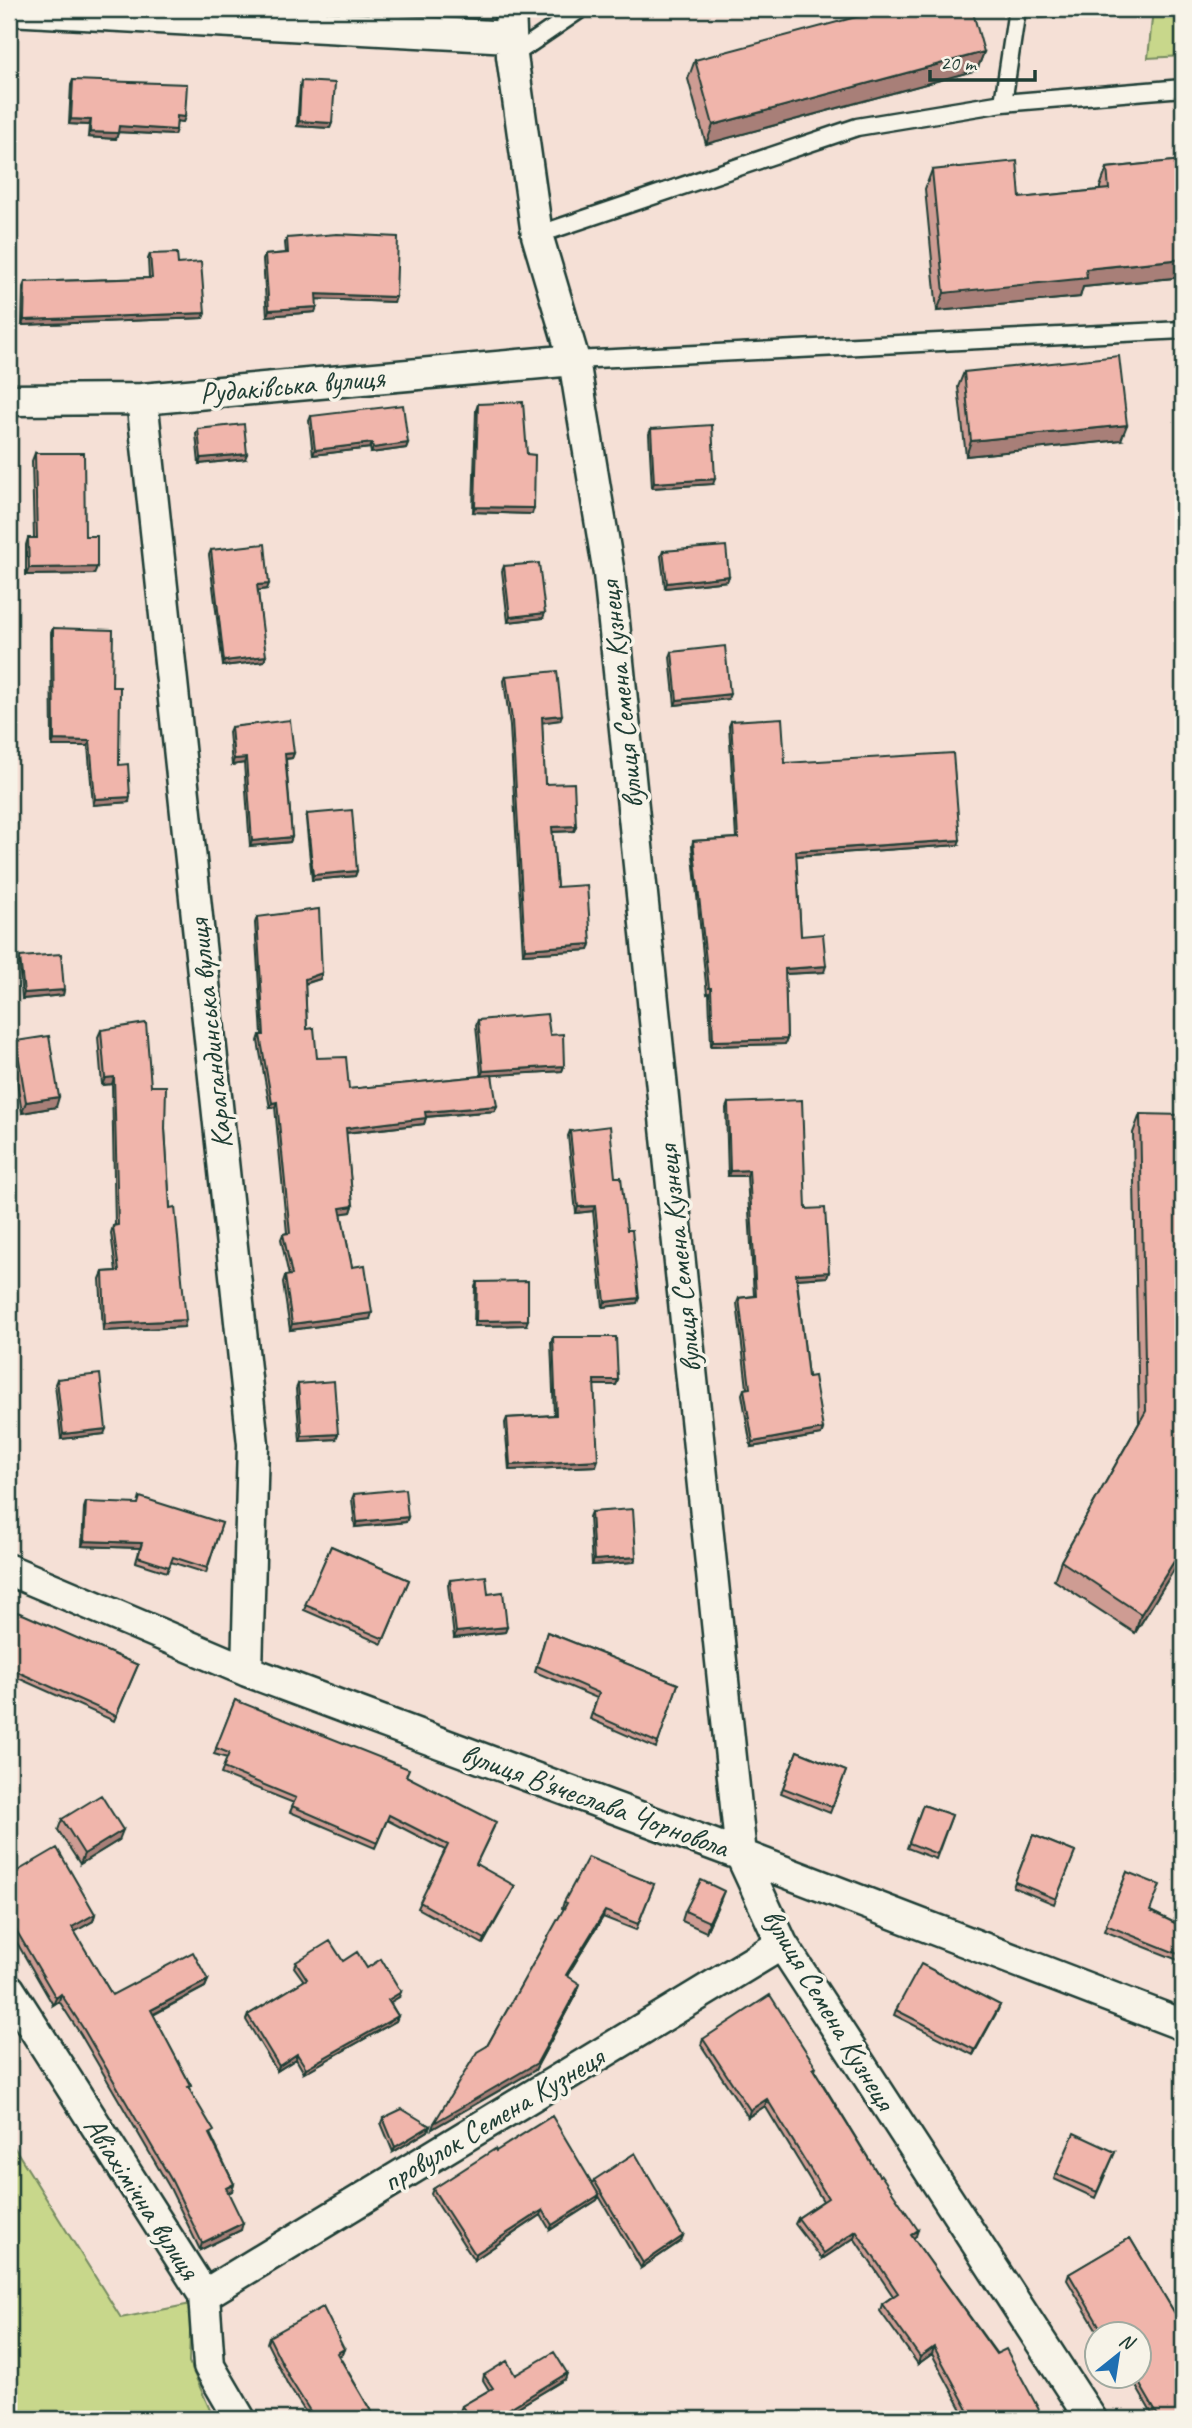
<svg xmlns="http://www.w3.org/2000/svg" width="1192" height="2428" font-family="Caveat,sans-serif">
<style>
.green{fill:#c8d78b;stroke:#748a60;stroke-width:2}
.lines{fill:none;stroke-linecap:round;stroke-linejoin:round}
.service-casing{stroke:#1f3d34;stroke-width:21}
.minor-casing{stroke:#1f3d34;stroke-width:35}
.service{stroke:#f7f3e8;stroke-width:16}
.minor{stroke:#f7f3e8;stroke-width:30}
.wall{fill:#ce9c93;stroke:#1f3d34;stroke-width:2}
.shaded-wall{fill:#a87f78;stroke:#1f3d34;stroke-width:2}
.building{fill:#f0b5ab;stroke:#1f3d34;stroke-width:2}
.labels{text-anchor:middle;stroke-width:7;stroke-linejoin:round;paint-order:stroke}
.street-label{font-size:30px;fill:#1f3d34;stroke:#f7f3e8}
</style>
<rect width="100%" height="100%" fill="#f5e0d6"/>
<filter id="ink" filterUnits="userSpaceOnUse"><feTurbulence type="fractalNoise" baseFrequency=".0143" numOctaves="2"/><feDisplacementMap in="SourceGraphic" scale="14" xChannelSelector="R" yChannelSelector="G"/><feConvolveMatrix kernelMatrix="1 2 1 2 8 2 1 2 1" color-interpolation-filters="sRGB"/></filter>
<g filter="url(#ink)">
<path class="green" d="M1153,9H1183V56L1148,58Z
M9,2139L121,2318L191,2304L189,2362L214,2419H9Z"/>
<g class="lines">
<defs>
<path id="service" d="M512,56L581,9
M1003,103L1017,9
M537,235L857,127L1003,103L1183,88
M574,360L1183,330"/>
<path id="minor" d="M510,9L512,56L537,235L574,360L609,574L741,1855L782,1944L1091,2419
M9,10L510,37
M142,399L253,1444L247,1671
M9,400L142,399L574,360
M9,1570L247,1671L741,1855L1183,2025
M9,1989L204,2295L209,2366L240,2419
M204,2295L782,1944"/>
</defs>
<use href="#service" class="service-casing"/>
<use href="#minor" class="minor-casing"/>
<use href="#service" class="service"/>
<use href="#minor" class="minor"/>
</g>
<path class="wall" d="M1040,9H1125L1040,18Z
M984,52L977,70L706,144L688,79L695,60Z
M73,80L185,117L183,122L177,121L174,135L118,132L116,139L88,137L89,125L69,124L71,85Z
M301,81L332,123L330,128L297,126L300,86Z
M1183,160V277L1083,287L1080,297L937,311L925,189L932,170L1020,198L1100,190V187L1107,168Z
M287,238L396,297L394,302L316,299L315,312L267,316L263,260L265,255L286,253L285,243Z
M150,254L178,264L205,313L203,318L22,325L23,287L25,282L149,278L148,259Z
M964,372L1121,440L966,456L958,387Z
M478,404L527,454L532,514L473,512L476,410Z
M311,416L408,443L406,448L371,453L370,448L313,455L309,421Z
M198,429L245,459L199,464L196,434Z
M651,429L713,484L652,488L649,434Z
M35,453L94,574L26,575V545L28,538H34L32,461Z
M211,550L267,589L258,590L264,661L223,666L209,555Z
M663,551L729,576L727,581L665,588L661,556Z
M504,566L543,618L508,622L502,571Z
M53,628L112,687L119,765L129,802L93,805L88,746H52L51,633Z
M672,652L728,699L675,705L670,657Z
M506,676L560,720L542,722L545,784L576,826L574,831L552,832L557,887L591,944L589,950L523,954L510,726L504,681Z
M731,721L785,763L958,845L796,856L801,936L824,972L785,974L787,1039L785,1044L711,1046L709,993L707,994L692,846L693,841L736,838L729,726Z
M231,727L294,753L292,758L286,759L292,837L290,842L250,846L244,763L232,765L229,732Z
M307,814L357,871L355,876L312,880L306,819Z
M257,917L322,973L320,979L305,984L307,1029L317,1058L349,1089L481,1076L476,1025L478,1020L550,1035L564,1066L562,1071L492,1075L495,1111L426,1117L424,1124L346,1133L353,1206L351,1212L341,1213L352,1267L370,1319L290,1330L283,1282L285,1276H289L281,1239L283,1234L287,1233L275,1107L270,1108L258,1041L260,1035H262L255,923Z
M20,957L64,990L63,995L22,999L19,963Z
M101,1030L151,1086L165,1129L170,1208L184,1327L103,1331L100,1279L103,1272L116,1271L111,1233L113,1226L115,1225L112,1084L102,1085L98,1037Z
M16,1041L56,1107L22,1113L12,1051Z
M728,1103L806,1209L829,1272L827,1277L797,1279L808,1377L823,1429L821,1435L751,1447L742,1394L744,1389L747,1388L737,1303L739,1298L754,1296L747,1176H728L726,1108Z
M1140,1114L1183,1555L1135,1633L1054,1580L1061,1561L1139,1423L1133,1133Z
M570,1131L615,1177L627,1230L637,1303L603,1307L593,1211L576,1213L568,1136Z
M477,1282L526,1325L474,1326L475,1287Z
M553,1337L618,1380L616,1385H594L596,1466L509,1470L505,1423L507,1418L554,1415L551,1342Z
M57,1379L104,1434L61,1439L55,1384Z
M298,1384L336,1439L300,1441L296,1389Z
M354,1494L408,1517L406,1522L355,1527L352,1499Z
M86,1502L222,1523L206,1573L171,1562L167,1572L136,1562L140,1548L82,1546L84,1508Z
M591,1512L634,1562L592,1565L589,1517Z
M331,1546L409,1580L382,1644L304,1610Z
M450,1580L488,1594L507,1627L505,1632L454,1638L448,1585Z
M9,1609L138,1665L114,1721L9,1674Z
M547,1632L678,1684L656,1748L590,1719L597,1698L535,1672Z
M235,1700L406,1776L494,1827L476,1864L512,1892L483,1944L418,1908L445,1850L387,1820L375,1848L290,1812L294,1803L221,1774L227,1758L214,1754Z
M797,1751L846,1771L830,1813L781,1793Z
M923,1805L952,1815L936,1859L907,1848Z
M62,1819L119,1840L80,1864L58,1830Z
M1033,1835L1075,1852L1054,1904L1013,1887Z
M1127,1872L1150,1911L1183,1927V1962L1104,1931Z
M9,1876L95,1914L93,1921L74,1932L112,1995L208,1980L205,1987L153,2015L191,2086L189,2089L234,2184L232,2191L228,2193L241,2230L200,2250L170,2188L81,2035L59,2001L53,2005L9,1929Z
M654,1884L636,1930L603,1917L567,1976L578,1990L535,2070L432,2129L487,2046L564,1909L562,1908L564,1902Z
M720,1901L706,1932L682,1921L685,1911Z
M343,1961L367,1968L399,1997L390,2002L398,2016L396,2021L304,2073L296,2059L277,2071L246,2020L248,2015L304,1981L294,1967L296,1962Z
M1000,2005L973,2055L894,2015L896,2010Z
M703,2039L816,2067L815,2071L916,2236L913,2238L1044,2419H967L932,2354L918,2364L880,2311L882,2304L893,2296L854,2238L822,2259L795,2224L798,2218L823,2201L765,2106L748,2117L701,2045Z
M383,2118L430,2126L428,2131L393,2152L381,2123Z
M496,2151L592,2184L594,2180L681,2241L641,2268L599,2196L597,2200L550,2230L541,2215L474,2260L431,2194L433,2189Z
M1115,2152L1095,2198L1054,2179L1056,2174Z
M1130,2238L1183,2327V2419H1155L1130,2376H1139V2334H1099L1067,2280L1069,2274Z
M269,2337L344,2349L342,2354L339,2356L372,2413L371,2418L310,2419L288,2385L267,2343Z
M567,2373L565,2379L498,2419H465L460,2411L462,2406L489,2390L483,2380L484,2375Z"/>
<path class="shaded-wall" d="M1044,9H1125L1040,18Z
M984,52L977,70L706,144L713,125Z
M177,116L185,117L183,122L175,121Z
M71,119L91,120L89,125L69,124Z
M299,121L332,123L330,128L297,126Z
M119,126L176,130L174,135L117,132Z
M90,132L118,133L116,139L88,137Z
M1183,259V277L1083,287L1080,297L937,311L944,293L1086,269Z
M316,294L396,297L394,302L314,299Z
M317,307L315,312L267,316L269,310Z
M205,313L203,318L22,325L24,320Z
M1127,425L1121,440L966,456L971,441Z
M372,443L370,448L313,455L315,450Z
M408,443L406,448L371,453L373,448Z
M247,454L245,459L199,464L201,458Z
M715,479L713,484L652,488L654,483Z
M475,507L534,508L532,514L473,512Z
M97,567L94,574L26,575L29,568Z
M729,576L727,581L665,588L667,583Z
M269,584L267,589L255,591L257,585Z
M545,613L543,618L508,622L510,617Z
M266,656L264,661L223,666L224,661Z
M730,694L728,699L675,705L677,700Z
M562,715L560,720L540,723L542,717Z
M54,740L90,741L88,746H52Z
M294,753L292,758L284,759L285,754Z
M246,758L244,763L232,765L234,759Z
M130,797L129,802L93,805L95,799Z
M576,826L574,831L550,832L552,827Z
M292,837L290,842L250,846L252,841Z
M960,840L958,845L794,856L796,851Z
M357,871L355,876L312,880L313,875Z
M591,944L589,950L523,954L525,949Z
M826,966L824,972L783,974L785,969Z
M322,973L320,979L303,984L305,979Z
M64,990L63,995L22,999L24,993Z
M787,1039L785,1044L711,1046L713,1041Z
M564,1066L562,1071L481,1076L483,1071Z
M114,1077L112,1084L102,1085L105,1078Z
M59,1097L56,1107L22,1113L26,1102Z
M277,1102L275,1107L270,1108L272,1103Z
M497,1106L495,1111L423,1117L425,1112Z
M426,1118L424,1124L344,1133L346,1128Z
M749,1170L747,1176H728L730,1171Z
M353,1206L351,1212L338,1214L340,1208Z
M595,1206L593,1211L576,1213L578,1207Z
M829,1272L827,1277L794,1279L796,1274Z
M639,1298L637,1303L603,1307L605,1302Z
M372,1313L370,1319L290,1330L292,1324Z
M186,1320L184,1327L103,1331L105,1324Z
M528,1320L526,1325L474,1326L476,1321Z
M594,1380H618L616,1385H592Z
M106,1429L104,1434L61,1439L63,1434Z
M823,1429L821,1435L751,1447L753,1442Z
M338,1434L336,1439L300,1441L302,1436Z
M598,1460L596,1466L509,1470L510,1465Z
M408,1517L406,1522L355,1527L357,1522Z
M84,1541L142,1543L140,1548L82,1546Z
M1183,1547V1555L1135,1633L1141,1614Z
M636,1557L634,1562L592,1565L594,1560Z
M507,1627L505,1632L454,1638L456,1632Z
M123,1830L119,1840L80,1864L84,1854Z
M515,1886L512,1892L483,1944L485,1939Z
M724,1891L720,1901L706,1932L709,1922Z
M605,1911L603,1917L563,1982L566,1975Z
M95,1914L93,1921L69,1935L72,1927Z
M208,1980L205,1987L148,2017L151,2010Z
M580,1984L578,1990L535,2070L432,2129L434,2123Z
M401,1992L399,1997L386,2005L388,2000Z
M61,1994L59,2001L53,2005L56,1998Z
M1000,2005L998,2010L973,2055L975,2050Z
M398,2016L396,2021L304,2073L306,2068Z
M297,2054L296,2059L277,2071L279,2066Z
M767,2099L765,2106L748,2117L750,2110Z
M430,2126L428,2131L393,2152L395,2147Z
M234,2184L232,2191L223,2195L226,2188Z
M599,2195L597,2200L550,2230L552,2225Z
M543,2210L541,2215L474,2260L475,2254Z
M243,2223L241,2230L200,2250L202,2243Z
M918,2230L916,2236L909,2241L911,2235Z
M856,2231L854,2238L822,2259L824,2253Z
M683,2236L681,2241L641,2268L643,2263Z
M934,2347L932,2354L918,2364L920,2357Z
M344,2349L342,2354L335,2358L337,2353Z
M567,2373L565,2379L498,2419H492Z
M372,2413L371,2418L369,2419H362Z"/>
<path class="building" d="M886,9H972L984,52L713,125L695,60Z
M73,80L187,84L185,117L177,116L176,130L119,126L118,133L90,132L91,120L71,119Z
M301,81L335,83L332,123L299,121Z
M1183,160V259L1086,269L1087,278L944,293L932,170L1017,161L1020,198L1109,189L1107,168Z
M337,234L398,237L396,297L316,294L317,307L269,310L265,255L288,253L287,238Z
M177,253L178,264L201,262L205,313L24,320L25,282L152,278L150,254Z
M1119,356L1127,425L971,441L964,372Z
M523,402L527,454L535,455L534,508L475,507L478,404Z
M403,405L408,443L373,448L372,443L315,450L311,416Z
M244,424L247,454L201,458L198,429Z
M712,425L715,479L654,483L651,429Z
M35,453H84L85,536H97V567L29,568L28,538H37Z
M265,544L269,584L257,585L266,656L224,661L211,550Z
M726,546L729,576L667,583L663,551Z
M539,563L545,613L510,617L504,566Z
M53,628L113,630L112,687H120L119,765L128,764L130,797L95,799L90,741L54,740Z
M725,646L730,694L677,700L672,652Z
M557,671L562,715L542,717L545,784L574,783L576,826L552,827L557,887L587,885L591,944L525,949L512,720L506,676Z
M782,718L785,763L953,753L960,840L796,851L801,936L823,934L826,966L785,969L787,1039L713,1041L711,988H709L693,841L738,838L731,721Z
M290,720L294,753L285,754L292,837L252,841L246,758L234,759L231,727Z
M352,810L357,871L313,875L307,814Z
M319,909L322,973L305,979L307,1029L314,1028L317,1058L346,1057L349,1089L492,1075L497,1106L425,1112L426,1118L346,1128L353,1206L340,1208L352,1267L365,1265L372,1313L292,1324L285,1276L292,1275L283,1234L290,1233L277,1102L272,1103L260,1035H264L257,917Z
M61,954L64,990L24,993L20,957Z
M547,1014L550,1035L563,1034L564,1066L483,1071L478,1020Z
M146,1023L151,1086H166L165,1129L170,1208L175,1207L186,1320L105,1324L103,1272L119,1271L113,1226L118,1225L114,1077L105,1078L101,1030Z
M49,1036L59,1097L26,1102L16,1041Z
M802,1100L806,1209L825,1208L829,1272L796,1274L808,1377L814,1376L823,1429L753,1442L744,1389L750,1388L739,1298L756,1296L749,1170L730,1171L728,1103Z
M1140,1114L1183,1115V1547L1141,1614L1061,1561L1146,1411Z
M610,1126L615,1177H621L627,1230H632L639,1298L605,1302L595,1206L578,1207L570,1131Z
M528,1281V1320L476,1321L477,1282Z
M553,1337H616L618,1380H594L598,1460L510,1465L507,1418L556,1415Z
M100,1374L106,1429L63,1434L57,1379Z
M334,1381L338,1434L302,1436L298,1384Z
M405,1489L408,1517L357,1522L354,1494Z
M140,1497L222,1523L207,1568L173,1557L169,1567L138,1557L142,1543L84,1541L86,1502L138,1504Z
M633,1509L636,1557L594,1560L591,1512Z
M331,1546L409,1580L384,1639L305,1605Z
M486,1576L488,1594L503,1592L507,1627L456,1632L450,1580Z
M9,1609L25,1615L138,1665L116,1716L9,1668Z
M547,1632L678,1684L658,1743L592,1714L599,1693L537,1666Z
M235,1700L409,1769L406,1776L496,1822L476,1864L515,1886L485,1939L420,1902L448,1845L389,1815L377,1843L292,1806L296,1798L223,1768L229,1753L216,1748Z
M797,1751L846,1771L832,1807L783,1788Z
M101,1795L123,1830L84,1854L62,1819Z
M923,1805L952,1815L937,1854L909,1843Z
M1033,1835L1075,1852L1056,1899L1015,1882Z
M57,1848L95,1914L72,1927L112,1995L193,1952L208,1980L151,2010L191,2086L188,2087L214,2131L209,2134L234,2184L226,2188L243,2223L202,2243L172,2181L83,2028L61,1994L56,1998L9,1918V1876Z
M588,1857L654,1884L638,1924L605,1911L566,1975L580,1984L537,2063L434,2123L477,2052L487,2046L567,1903L564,1902Z
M1127,1872L1160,1885L1150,1911L1183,1927V1956L1106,1925Z
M701,1880L724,1891L709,1922L685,1911Z
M330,1941L343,1961L357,1952L367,1968L381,1959L401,1992L388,2000L398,2016L306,2068L297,2054L279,2066L248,2015L307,1979L296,1962Z
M921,1964L1000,2005L975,2050L896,2010Z
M770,1995L816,2067L813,2069L879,2176L881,2175L918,2230L911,2235L996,2354L1006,2349L1044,2419H973L934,2347L920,2357L882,2304L898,2293L856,2231L824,2253L798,2218L828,2198L767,2099L750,2110L703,2039Z
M402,2109L430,2126L395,2147L383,2118Z
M552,2116L599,2195L552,2225L543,2210L475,2254L433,2189L495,2149L496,2151Z
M1074,2133L1115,2152L1097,2192L1056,2174Z
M635,2153L683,2236L643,2263L594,2180Z
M1130,2238L1183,2327V2419H1160L1135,2376H1139V2334H1104L1069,2274Z
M323,2307L344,2349L337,2353L372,2413L362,2419H315L290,2379L269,2337Z
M554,2352L567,2373L492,2419H470L462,2406L493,2388L484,2375L507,2361L515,2375Z"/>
</g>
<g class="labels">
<g class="street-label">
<text transform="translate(292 385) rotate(-5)" y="10">Рудаківська вулиця</text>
<text transform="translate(621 695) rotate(-96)" y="10">вулиця Семена Кузнеця</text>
<text transform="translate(210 1034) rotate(-96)" y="10">Карагандинська вулиця</text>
<text transform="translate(679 1259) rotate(-96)" y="10">вулиця Семена Кузнеця</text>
<text transform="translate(595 1800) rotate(20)" y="10">вулиця В'ячеслава Чорновола</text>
<text transform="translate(829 2009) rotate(59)" y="10">вулиця Семена Кузнеця</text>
<text transform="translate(493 2119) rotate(-31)" y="10">провулок Семена Кузнеця</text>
<text transform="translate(142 2198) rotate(57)" y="10">Авіахімічна вулиця</text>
</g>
</g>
<rect width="1192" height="2428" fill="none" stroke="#f7f3e8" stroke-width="35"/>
<rect x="18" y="18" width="1157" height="2393" fill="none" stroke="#1f3d34" stroke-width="2.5" filter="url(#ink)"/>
<g transform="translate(1118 2355) rotate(30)"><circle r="33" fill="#f7f3e8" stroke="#a1aaa0" stroke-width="2"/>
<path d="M0-5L12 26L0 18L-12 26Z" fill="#1f6fb2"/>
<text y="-10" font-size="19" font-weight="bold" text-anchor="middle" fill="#1f3d34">N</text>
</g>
<path d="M930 70v10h105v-10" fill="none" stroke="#1f3d34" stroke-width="3.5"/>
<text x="940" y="70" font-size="21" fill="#1f3d34" stroke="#f7f3e8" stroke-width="5" paint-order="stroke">20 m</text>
</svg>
